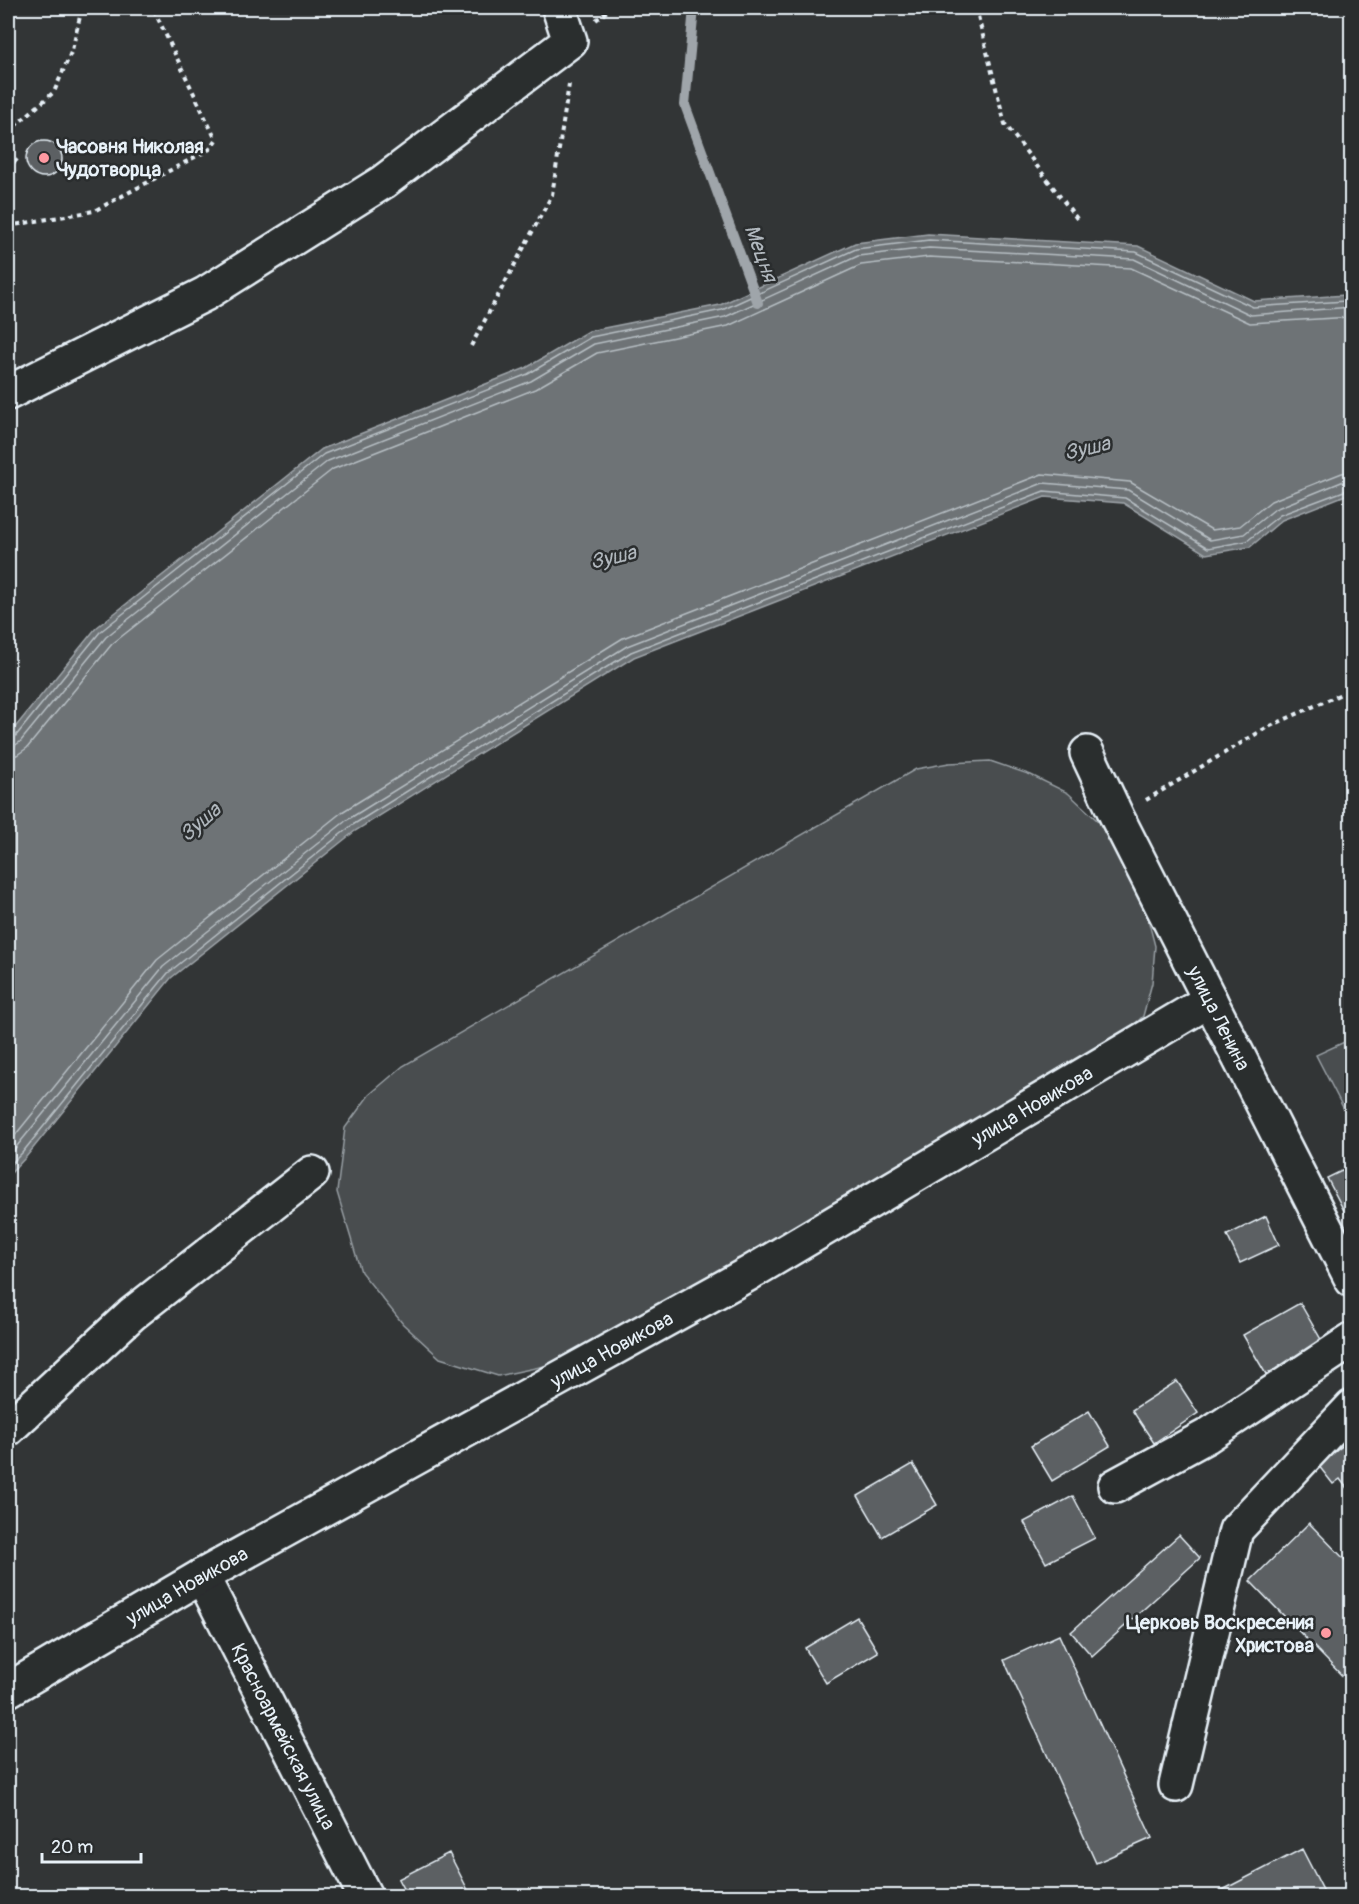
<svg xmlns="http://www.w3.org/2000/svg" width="1359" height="1904" font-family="Pangolin,sans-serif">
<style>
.green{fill:#494d4f;stroke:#989fa4;stroke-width:1.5}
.water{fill:#6e7376;stroke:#9fa5aa;stroke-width:1.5}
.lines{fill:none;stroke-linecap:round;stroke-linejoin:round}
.shore{stroke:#b7bfc4;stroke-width:1.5}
.stream{stroke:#9fa5aa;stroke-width:10}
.building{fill:#5c6063;stroke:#e8f1f8;stroke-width:1.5}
.minor-casing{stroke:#e8f1f8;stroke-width:38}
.path{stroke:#e8f1f8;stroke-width:4;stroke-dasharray:4.5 4.5;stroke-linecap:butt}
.minor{stroke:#2a2d2e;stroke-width:33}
.poi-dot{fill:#ff9aa2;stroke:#2a2d2e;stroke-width:2}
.labels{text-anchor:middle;stroke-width:5;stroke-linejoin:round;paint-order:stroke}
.poi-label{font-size:20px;font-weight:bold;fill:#e8f1f8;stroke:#2a2d2e;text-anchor:start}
.street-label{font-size:20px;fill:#e8f1f8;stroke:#2a2d2e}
.water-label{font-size:21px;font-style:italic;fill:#b1b8be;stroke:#2a2d2e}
</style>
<rect width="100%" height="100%" fill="#323536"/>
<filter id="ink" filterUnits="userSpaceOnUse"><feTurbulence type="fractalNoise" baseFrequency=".0167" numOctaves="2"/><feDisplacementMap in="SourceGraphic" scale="12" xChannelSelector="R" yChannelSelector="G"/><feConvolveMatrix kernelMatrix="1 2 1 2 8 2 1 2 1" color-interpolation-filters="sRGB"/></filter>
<g filter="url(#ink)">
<path class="green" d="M990,761L1031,775L1068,793L1099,822L1146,911L1155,946L1152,983L1143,1016L1110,1050L554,1364L498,1376L440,1358L403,1324L361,1272L337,1192L345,1128L369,1095L403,1066L916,769L949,763Z
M1351,1039V1123L1316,1055Z"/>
<path class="water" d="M928,234L1138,246L1254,301L1346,295L1351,291V493L1282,520L1250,547L1206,554L1123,503L1045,497L634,657L355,831L171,978L26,1157L8,1176V736L96,628L322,449L526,368L589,331L720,305L855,243Z"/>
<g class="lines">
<path class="shore" d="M8,739L15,737L100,632L324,454L528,374L591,337L722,310L856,249L929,240L1136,252L1253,307L1346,301L1352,298
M8,747L14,746L20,742L106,637L328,461L531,381L594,344L725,317L858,256L929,248L1134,259L1251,315L1352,307
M8,756L17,755L27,748L112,644L333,469L535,389L597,353L728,326L861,265L929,257L1131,268L1250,323L1352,317
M8,1144L157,960L342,812L623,638L1042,474L1130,482L1212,530L1240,526L1271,501L1342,473L1352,471
M8,1157L163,967L347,820L627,646L1043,483L1128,490L1210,540L1244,534L1275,509L1344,481L1352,480
M8,1167L22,1153L168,973L351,826L631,652L1044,491L1125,498L1208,548L1247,541L1280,515L1352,488"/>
<path class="stream" d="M694,8L685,105L758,303"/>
</g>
<path class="building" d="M26 159a18 18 0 1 1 36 0a18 18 0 1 1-36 0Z
M1352,1166V1226L1327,1178Z
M1266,1216L1279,1245L1240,1263L1227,1235Z
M1300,1303L1323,1343L1267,1376L1243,1335Z
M1177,1381L1198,1413L1154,1443L1132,1410Z
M1089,1411L1110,1446L1052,1481L1031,1446Z
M1349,1441L1352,1444V1495L1340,1479L1333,1484L1318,1465Z
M913,1464L937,1505L882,1537L858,1496Z
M1073,1496L1095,1538L1046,1563L1024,1522Z
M1309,1523L1352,1567V1686L1250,1581Z
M1179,1535L1200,1558L1092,1656L1071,1632Z
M857,1617L878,1652L826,1683L805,1648Z
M1059,1635L1152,1838L1096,1863L1004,1660Z
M1302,1849L1324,1892L1315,1896H1211Z
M449,1853L470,1894L464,1896H407L398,1879Z"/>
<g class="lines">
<defs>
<g id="minor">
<path d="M8,393L205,294L383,182L570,41L559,8"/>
<path id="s1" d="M1087,753L1117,817L1352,1280"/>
<path d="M8,1429L132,1314L312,1173"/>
<path d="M1115,1486L1207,1436L1352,1340"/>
<path id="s2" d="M202,1576L365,1896"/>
<path id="s3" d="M8,1690L202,1576L748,1274L1210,1000"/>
<path d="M1176,1785L1236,1530L1352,1407"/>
</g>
</defs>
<use href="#minor" class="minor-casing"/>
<path class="path" d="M976,8L1005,124L1078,220
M596,20L611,8
M8,132L54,92L72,50L82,8
M8,169L19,157
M8,226L94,211L210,149L216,140L153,8
M471,346L552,195L569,84
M1146,800L1266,728L1352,689"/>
<use href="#minor" class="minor"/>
</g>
</g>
<g class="poi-dot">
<circle cx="44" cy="158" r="6"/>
<circle cx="1326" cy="1633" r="6"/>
</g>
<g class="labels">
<g class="poi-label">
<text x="56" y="153">Часовня Николая<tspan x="56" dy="23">Чудотворца</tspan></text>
<text x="1314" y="1629" text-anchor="end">Церковь Воскресения<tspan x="1314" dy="23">Христова</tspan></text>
</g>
<g class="street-label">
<text dy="7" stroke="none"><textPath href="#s1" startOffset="296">улица Ленина</textPath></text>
<text dy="7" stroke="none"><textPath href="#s3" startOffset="1179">улица Новикова</textPath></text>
<text dy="7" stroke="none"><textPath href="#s3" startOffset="693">улица Новикова</textPath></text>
<text dy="7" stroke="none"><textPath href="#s3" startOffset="207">улица Новикова</textPath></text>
<text dy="7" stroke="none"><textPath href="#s2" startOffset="180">Красноармейская улица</textPath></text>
</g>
<g class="water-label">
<text transform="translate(761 253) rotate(70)" y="7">Мецня</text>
<text transform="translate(1087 448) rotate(-13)" y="7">Зуша</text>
<text transform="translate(613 557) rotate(-13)" y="7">Зуша</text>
<text transform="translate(200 822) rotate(-41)" y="7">Зуша</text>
</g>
</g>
<rect width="1359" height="1904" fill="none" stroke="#2a2d2e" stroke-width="30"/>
<rect x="15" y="15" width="1329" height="1874" fill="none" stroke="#e8f1f8" stroke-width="2" filter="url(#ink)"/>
<path d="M42 1853v9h99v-9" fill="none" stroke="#e8f1f8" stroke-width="3"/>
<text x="51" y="1853" font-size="18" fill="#e8f1f8" stroke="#2a2d2e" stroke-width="4.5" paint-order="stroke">20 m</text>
</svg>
